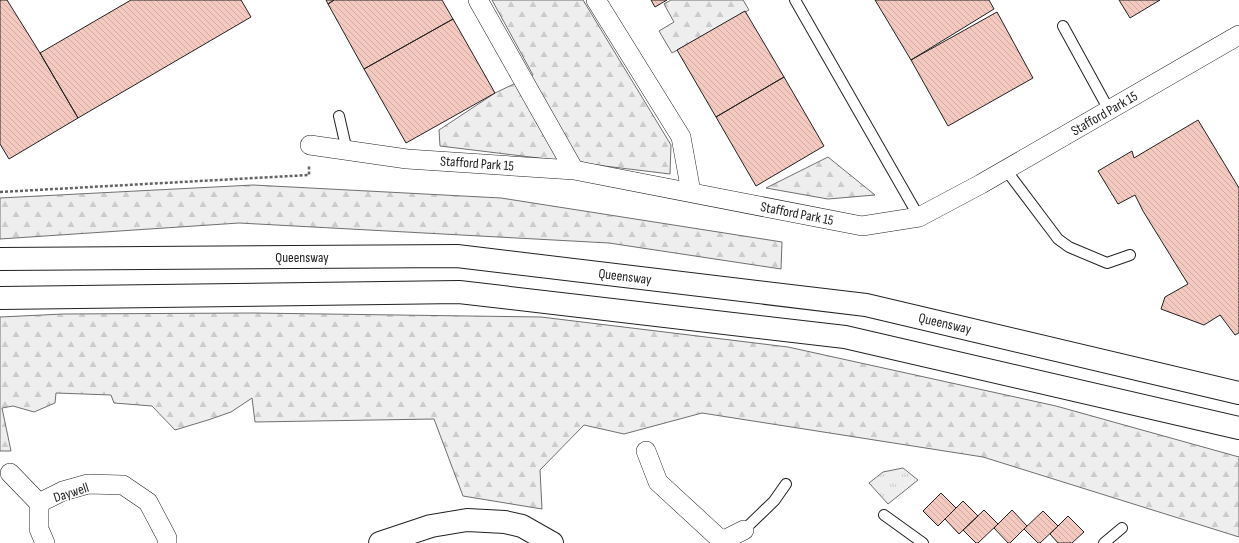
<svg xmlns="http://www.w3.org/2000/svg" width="1239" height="543" font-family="'Sofia Sans Condensed',sans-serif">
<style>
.grass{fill:url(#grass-tufts);stroke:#6f6f6f}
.forest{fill:url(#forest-firs);stroke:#6f6f6f}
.building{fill:url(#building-back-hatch);stroke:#222}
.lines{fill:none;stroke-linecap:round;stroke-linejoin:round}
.service-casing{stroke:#222;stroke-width:12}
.minor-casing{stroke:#222;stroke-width:20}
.tertiary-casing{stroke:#222;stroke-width:24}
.trunk-casing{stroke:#222;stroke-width:24}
.path{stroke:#646464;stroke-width:2.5;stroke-dasharray:3 2;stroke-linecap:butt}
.service{stroke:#fff;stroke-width:10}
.minor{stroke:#fff;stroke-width:19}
.tertiary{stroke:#fff;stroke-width:22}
.trunk{stroke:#fff;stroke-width:22}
.labels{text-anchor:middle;stroke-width:3;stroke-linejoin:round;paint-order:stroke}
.street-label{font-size:14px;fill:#222;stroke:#fff}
</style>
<defs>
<pattern id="grass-tufts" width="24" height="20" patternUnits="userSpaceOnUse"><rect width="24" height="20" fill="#eee"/><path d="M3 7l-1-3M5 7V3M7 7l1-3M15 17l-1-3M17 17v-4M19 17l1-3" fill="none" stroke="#ccc"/></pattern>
<pattern id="forest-firs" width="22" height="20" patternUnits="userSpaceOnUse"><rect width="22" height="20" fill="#eee"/><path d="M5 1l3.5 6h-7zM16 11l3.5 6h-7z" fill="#ccc"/></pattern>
<pattern id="building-back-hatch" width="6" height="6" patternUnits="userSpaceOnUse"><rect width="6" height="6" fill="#f3c9c0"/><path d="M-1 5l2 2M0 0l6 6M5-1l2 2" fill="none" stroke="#d0aca5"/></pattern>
</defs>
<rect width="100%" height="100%" fill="#fff"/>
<path class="grass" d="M903,468L918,480L888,504L869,483L883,472Z"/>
<path class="forest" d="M492,0H583L671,145L670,174L440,146L439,130L495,93L533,75Z
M671,0H743L749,10L672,53L659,31L674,22L664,4Z
M828,157L875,195L828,199L766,188Z
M253,185L501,198L782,242L781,269L609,243L239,223L0,239V198Z
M252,313L541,317L788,347L1056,406L1239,457V537L983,457L702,413L624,434L584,425L540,470L542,509L463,496L434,419L255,422L252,398L231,412L208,420L175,430L152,406L114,403L111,395L56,393L55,403L34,412L13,406L2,408L11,451H0V317L63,314Z"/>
<path class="building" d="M0,0H7L40,53L78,118L9,159L0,144Z
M131,0H241L251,17L78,118L40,53Z
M326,0H334L328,4Z
M334,0H442L453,19L364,69L328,4Z
M651,0H667L655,7Z
M875,0H989L994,9L911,60Z
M1119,0H1160L1130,18Z
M745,11L784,77L716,117L677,50Z
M997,12L1033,78L948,126L911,60Z
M453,19L495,93L406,143L364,69Z
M784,77L824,146L756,186L716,117Z
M1198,120L1239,188V333L1235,335L1220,315L1204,325L1161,309L1165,297L1188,284L1143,211L1135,195L1118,204L1098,171L1132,151L1134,158Z
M941,493L956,508L938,526L923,511Z
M963,501L978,516L959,534L945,519Z
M984,510L998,524L978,543H976L963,530Z
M1012,510L1027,526L1010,543H1008L994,528Z
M1043,511L1058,526L1040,543H1038L1024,529Z
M1068,516L1084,532L1072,543H1058L1050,534Z"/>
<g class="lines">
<defs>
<path id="service" d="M795,0L919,217
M1063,26L1109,110
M339,116L347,151
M1006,170L1058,239L1069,247L1107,263L1130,255
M884,515L923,543
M744,530L774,501L786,484
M1104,543L1122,528"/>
<path id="minor" d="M478,0L574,170
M596,0L681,137L691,192
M310,145L407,159L574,170L862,226L919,217L981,184L1239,35
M646,451L658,482L722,541V543
M10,473L39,503
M722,541L744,530
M45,543L39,529V503L63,491L88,484L123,485L148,502L167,538V543"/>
<path id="tertiary" d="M380,543L431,526L467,520L505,522L522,526L552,543"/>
<path id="trunk" d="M0,259L457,256L866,305L1239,393
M0,298L459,292L845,337L1239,428"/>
</defs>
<use href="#service" class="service-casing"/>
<use href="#minor" class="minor-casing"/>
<use href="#tertiary" class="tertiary-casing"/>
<use href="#trunk" class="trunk-casing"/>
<path class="path" d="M0,192L309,175V165"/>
<use href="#service" class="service"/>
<use href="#minor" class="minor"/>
<use href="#tertiary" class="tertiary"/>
<use href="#trunk" class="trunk"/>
</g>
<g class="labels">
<g class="street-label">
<text transform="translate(1104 113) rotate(-30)" y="5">Stafford Park 15</text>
<text transform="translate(477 163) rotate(4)" y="5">Stafford Park 15</text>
<text transform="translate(797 213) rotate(11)" y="5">Stafford Park 15</text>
<text x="302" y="262">Queensway</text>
<text transform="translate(625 276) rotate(7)" y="5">Queensway</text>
<text transform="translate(945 323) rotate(13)" y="5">Queensway</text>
<text transform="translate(71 492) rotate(-18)" y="5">Daywell</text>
</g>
</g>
</svg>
